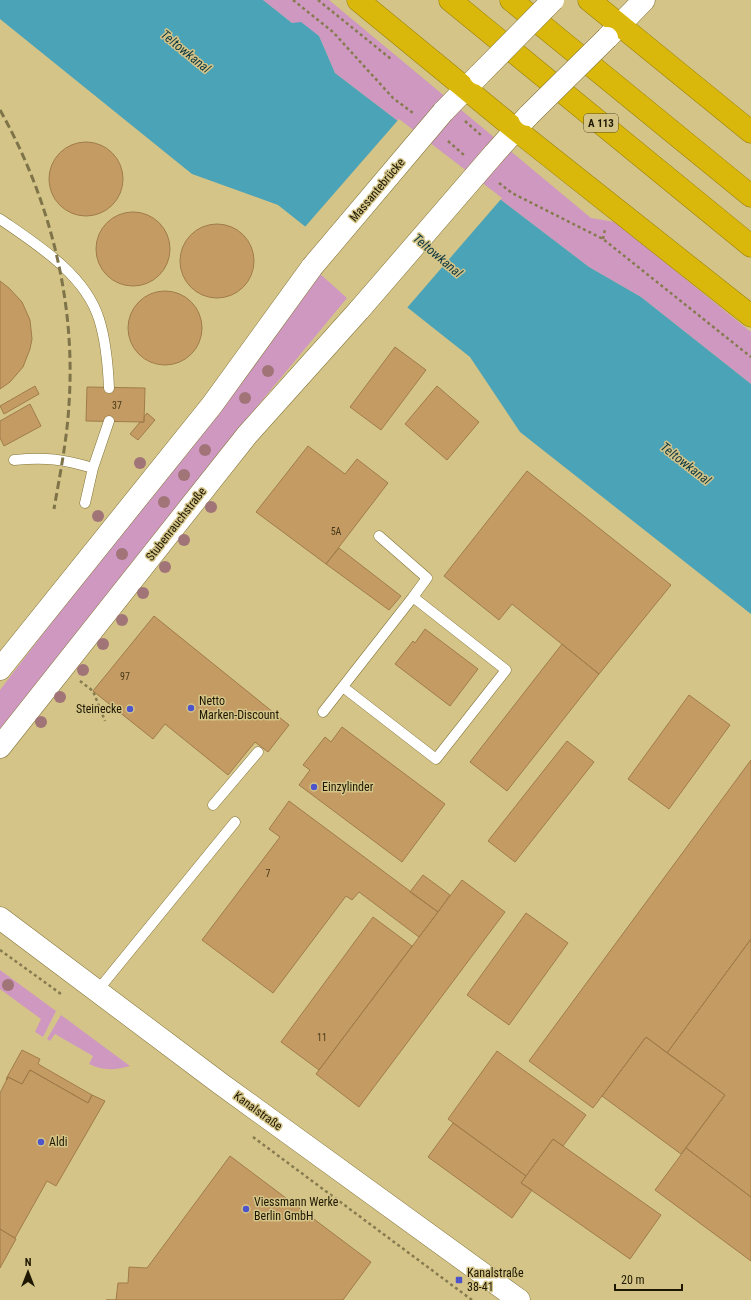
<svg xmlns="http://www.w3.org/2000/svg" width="751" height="1300" font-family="'Roboto Condensed',sans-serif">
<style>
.green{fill:#cf98c1}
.water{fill:#4ba3b8}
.pier{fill:#d4c488}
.building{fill:#c49b62;stroke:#a07c4a}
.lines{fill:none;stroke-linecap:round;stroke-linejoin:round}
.service-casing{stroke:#84753a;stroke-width:11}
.tertiary-casing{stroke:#84753a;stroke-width:23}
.secondary-casing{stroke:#84753a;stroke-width:23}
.motorway-casing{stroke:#988008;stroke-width:23}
.path{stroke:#867a4f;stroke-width:2.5;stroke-dasharray:3 3;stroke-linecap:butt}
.service{stroke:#fff;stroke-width:10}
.tertiary{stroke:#fff;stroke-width:22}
.secondary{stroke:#fff;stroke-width:22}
.motorway{stroke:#dab80b;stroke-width:22}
.rail{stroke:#7f7449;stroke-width:3;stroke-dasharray:8 4;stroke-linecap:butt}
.secondary-bridge-casing{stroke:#84753a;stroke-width:23;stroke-linecap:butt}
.secondary-bridge{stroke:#fff;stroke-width:22}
.tree{fill:#a17478}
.poi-dot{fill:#4e55cb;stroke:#d4c488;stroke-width:1.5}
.labels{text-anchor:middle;stroke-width:3;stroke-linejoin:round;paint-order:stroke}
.number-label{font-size:10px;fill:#48391a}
.shield{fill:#d4c488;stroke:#554c2a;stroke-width:1}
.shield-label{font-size:11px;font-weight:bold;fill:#1e1802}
.street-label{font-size:12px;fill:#1e1802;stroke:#d4c488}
.poi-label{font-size:12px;fill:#1e1802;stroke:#d4c488;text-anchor:start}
.water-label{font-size:13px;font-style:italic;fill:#0f3942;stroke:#d4c488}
</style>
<rect width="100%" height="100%" fill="#d4c488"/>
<path class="green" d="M263,0H329L591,218L615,222L751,332V384L641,297L589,267L335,73L319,36L292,23Z
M319,273L347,298L236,432L0,729V690Z
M0,970L56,1011L43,1037L35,1032L41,1019L0,989Z
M61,1015L130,1066C116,1070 103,1071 89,1064L93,1056L55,1034L50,1041L47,1039Z"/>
<path class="water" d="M0,0H263L292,23L301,22L319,36L335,73L589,267L641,297L751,384V614L520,432L470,357L278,205L192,174L0,19Z"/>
<path class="pier" d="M399,119L502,198L406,309L304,228Z"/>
<path class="building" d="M49 179a37 37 0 1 1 74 0a37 37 0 1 1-74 0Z
M96 249a37 37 0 1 1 74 0a37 37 0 1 1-74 0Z
M180 261a37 37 0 1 1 74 0a37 37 0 1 1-74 0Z
M0,281L9,288L22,302L30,320L32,339L30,349L23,367L10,382L0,389Z
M128 328a37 37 0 1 1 74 0a37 37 0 1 1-74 0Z
M395,347L426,370L381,430L350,407Z
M35,386L39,394L4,414L0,406Z
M437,386L479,422L447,460L405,424Z
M87,387L145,388L144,422L86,421Z
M30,404L41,426L4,446L0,438V421Z
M147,413L155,420L138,440L130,434L140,422H144V417Z
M308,446L345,474L357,459L388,483L326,564L256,512Z
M527,471L671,585L599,674L512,604L499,620L444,576Z
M339,548L401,596L389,610L326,564Z
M154,616L289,725L268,752L255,742L228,775L165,724L153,739L93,691Z
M425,629L478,669L450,706L395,664L413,641L415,643Z
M562,644L599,674L507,791L470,762Z
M689,695L730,725L669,809L628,779Z
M342,727L445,804L402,862L299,785L310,770L303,765L325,737L331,742Z
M567,741L594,762L515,862L488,841Z
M751,760V939L667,1053L646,1037L593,1108L529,1061Z
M289,801L438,912L419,937L359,892L352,900L346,896L273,993L202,940L280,837L269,829Z
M423,875L450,895L438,912L410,892Z
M462,880L505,912L359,1107L316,1074Z
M526,913L568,943L509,1025L467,995Z
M373,917L412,946L319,1070L281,1042Z
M751,939V1197L686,1148L725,1095L667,1053Z
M646,1037L725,1095L681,1154L602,1096Z
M22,1050L40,1059L38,1064L92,1095L88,1103L30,1070L22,1084L8,1077L7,1080L6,1079Z
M497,1051L586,1115L563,1146L553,1139L526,1176L448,1119Z
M30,1070L88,1103L92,1095L105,1101L56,1186L47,1181L15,1238L0,1229V1093L8,1077L22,1084Z
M453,1123L526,1176L521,1183L532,1190L512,1218L428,1157Z
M553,1139L661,1215L630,1259L521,1183Z
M686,1148L751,1197V1261L655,1190Z
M230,1156L371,1262L343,1300H106H116L118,1283H128L129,1267L147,1268Z
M0,1229L16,1239L0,1268Z"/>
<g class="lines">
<defs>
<path id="service" d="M0,219C36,244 85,274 99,319C106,341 108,365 109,388
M14,460C46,457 62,459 93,468
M85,503L93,468L109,421
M379,536L427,578L413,597
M323,712L413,597L506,670L436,759L343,687
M213,805L258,752
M98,990L235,822"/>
<path id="tertiary" d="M0,918L221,1084L519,1300"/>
<path id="secondary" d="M607,38L644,0
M443,112L479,75
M493,155L528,116
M0,669L212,405L312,267
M0,747L247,435L360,309"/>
<path id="motorway" d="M358,0L515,129L751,316
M450,0L751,246
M511,0L751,196
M589,0L751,132"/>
</defs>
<use href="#service" class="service-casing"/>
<use href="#tertiary" class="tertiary-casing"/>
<use href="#secondary" class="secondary-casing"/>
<use href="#motorway" class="motorway-casing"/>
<path class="path" d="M293,0L333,32L393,98L413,113
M318,0L391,59
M465,121L482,136
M448,141L464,155
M499,183L512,193L603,239L751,357
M603,239L605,229
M80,681L93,691L105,721
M0,950L61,994
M253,1137L472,1300"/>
<use href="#service" class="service"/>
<use href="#tertiary" class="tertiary"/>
<use href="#secondary" class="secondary"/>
<use href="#motorway" class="motorway"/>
<path class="rail" d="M0,110C50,199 76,302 69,404C67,440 60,474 54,509"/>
<defs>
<path id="secondary-bridge" d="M480,74L553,0
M529,115L607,38
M312,267L443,112
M360,309L493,155"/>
</defs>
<use href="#secondary-bridge" class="secondary-bridge-casing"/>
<use href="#secondary-bridge" class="secondary-bridge"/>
</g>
<g class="tree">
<circle cx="268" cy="371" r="6"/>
<circle cx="245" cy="398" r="6"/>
<circle cx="205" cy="450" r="6"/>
<circle cx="140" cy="463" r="6"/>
<circle cx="184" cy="475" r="6"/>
<circle cx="164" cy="502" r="6"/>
<circle cx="211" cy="507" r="6"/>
<circle cx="98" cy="516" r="6"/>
<circle cx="184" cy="540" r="6"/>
<circle cx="122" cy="554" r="6"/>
<circle cx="165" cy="567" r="6"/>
<circle cx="143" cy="593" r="6"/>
<circle cx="122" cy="620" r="6"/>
<circle cx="103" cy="644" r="6"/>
<circle cx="83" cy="670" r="6"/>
<circle cx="60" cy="697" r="6"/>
<circle cx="41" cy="722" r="6"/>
<circle cx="8" cy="985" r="6"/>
</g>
<g class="poi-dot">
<circle cx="191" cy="708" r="4"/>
<circle cx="130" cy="709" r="4"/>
<circle cx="314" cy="787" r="4"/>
<circle cx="41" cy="1142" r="4"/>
<circle cx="246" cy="1209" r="4"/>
<rect x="455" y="1276" width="8" height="8" rx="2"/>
</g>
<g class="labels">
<g class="number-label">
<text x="117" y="409">37</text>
<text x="336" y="535">5A</text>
<text x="125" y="680">97</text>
<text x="268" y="877">7</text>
<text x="322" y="1041">11</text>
</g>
<rect class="shield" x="584" y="114" width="34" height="18" rx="3"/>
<g class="shield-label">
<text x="601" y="127">A 113</text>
</g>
<g class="street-label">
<text transform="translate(377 190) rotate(-50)" y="4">Massantebrücke</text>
<text transform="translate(176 524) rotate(-52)" y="4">Stubenrauchstraße</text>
<text transform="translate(258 1111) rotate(36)" y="4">Kanalstraße</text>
</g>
<g class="poi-label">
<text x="199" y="705">Netto<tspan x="199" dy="14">Marken-Discount</tspan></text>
<text x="122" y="713" text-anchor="end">Steinecke</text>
<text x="322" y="791">Einzylinder</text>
<text x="49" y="1146">Aldi</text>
<text x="254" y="1206">Viessmann Werke<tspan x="254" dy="14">Berlin GmbH</tspan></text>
<text x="467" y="1277">Kanalstraße<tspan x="467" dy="14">38-41</tspan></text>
</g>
<g class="water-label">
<text transform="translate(186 51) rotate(39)" y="5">Teltowkanal</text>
<text transform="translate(438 255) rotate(40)" y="5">Teltowkanal</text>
<text transform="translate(686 463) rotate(38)" y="5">Teltowkanal</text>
</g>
</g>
<g transform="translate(28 1272)" stroke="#d4c488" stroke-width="3" paint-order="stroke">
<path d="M0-3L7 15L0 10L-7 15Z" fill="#1e1802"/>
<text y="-6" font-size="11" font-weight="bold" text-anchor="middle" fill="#1e1802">N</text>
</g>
<path d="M615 1284v6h67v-6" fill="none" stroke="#1e1802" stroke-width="2"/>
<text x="621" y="1284" font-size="12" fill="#1e1802" stroke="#d4c488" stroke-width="3" paint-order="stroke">20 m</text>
</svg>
